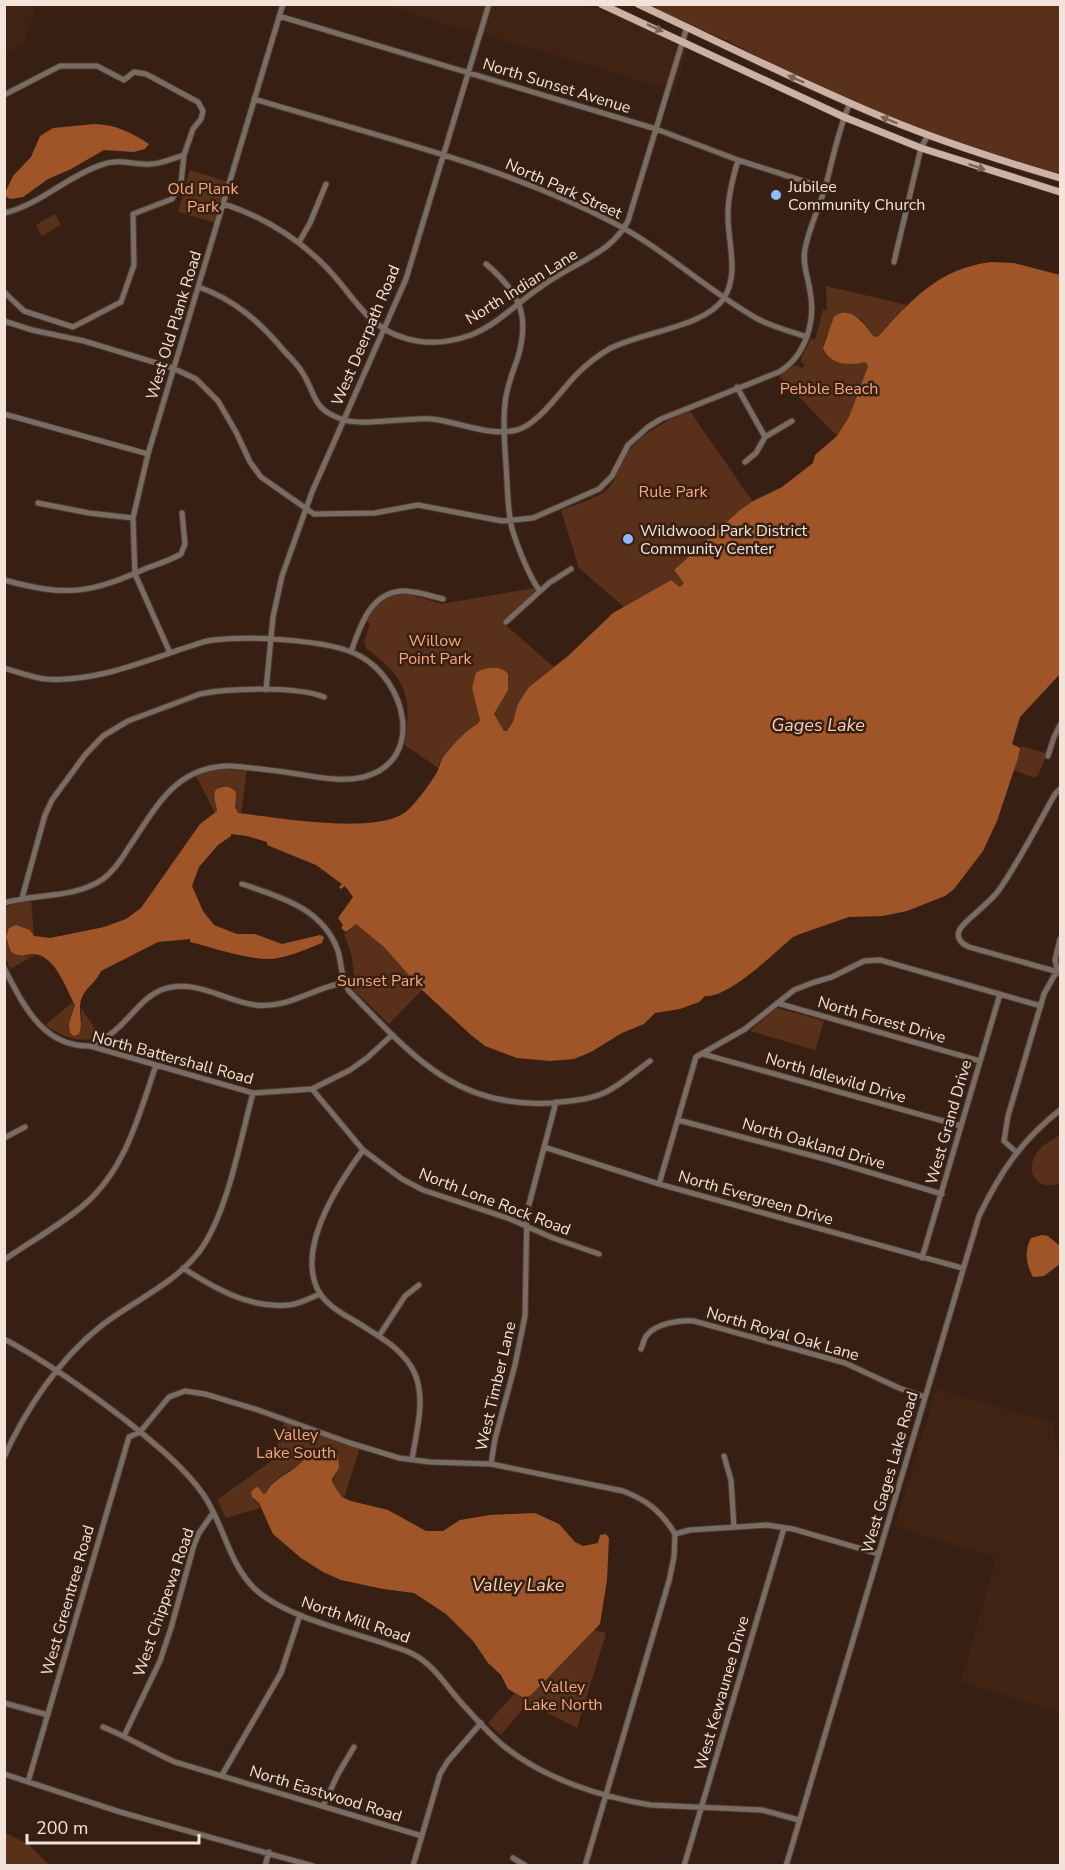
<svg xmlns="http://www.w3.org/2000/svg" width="1065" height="1870" font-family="'Nunito Sans',sans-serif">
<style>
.built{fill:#402312}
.green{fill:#59311a}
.water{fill:#9f5528}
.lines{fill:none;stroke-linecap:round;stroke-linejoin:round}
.minor-casing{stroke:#513b2f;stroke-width:7}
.major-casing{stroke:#513b2f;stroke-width:8}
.minor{stroke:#796c65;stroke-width:5}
.major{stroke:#ccb2a4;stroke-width:7}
.oneway{fill:#7a6254}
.poi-dot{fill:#8eb9fd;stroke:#372013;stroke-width:2}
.labels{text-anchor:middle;stroke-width:5;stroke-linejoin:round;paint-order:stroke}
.street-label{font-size:16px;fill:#f3e3da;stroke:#372013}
.poi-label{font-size:16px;fill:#f3e3da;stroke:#372013;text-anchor:start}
.park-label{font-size:16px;fill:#faa87a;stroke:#372013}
.water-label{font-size:18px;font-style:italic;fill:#facfb8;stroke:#372013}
</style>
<rect width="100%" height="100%" fill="#372013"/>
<path class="built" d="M4,5H36L25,42L5,54Z
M382,5H584L613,14L688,47L676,91Z
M936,1389L1052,1422L1060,1459V1713L961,1681L996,1558L895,1526Z"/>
<path class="green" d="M648,5H1060V174L922,132L841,100L732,43Z
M190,170L228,182L216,223L178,212Z
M55,214L61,225L42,236L36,225Z
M826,286L907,305L879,337L873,336L862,320L849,313L827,334L823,346L845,362H865L868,366L849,417L837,436L779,376L795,365L802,368L805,365L800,361L811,339L815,340L823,310H827Z
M689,410L753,502L740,510L674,570L685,583L680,587L671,580L624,607L579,568L561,510C575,505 592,500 604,492C616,485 618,467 625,456C640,433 666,422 689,410Z
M535,588L536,590L503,623L554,667L529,687L507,731H504L494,714L499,706L472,688L480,720L440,762L438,768L405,745C412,695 407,679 366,648L364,642L370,624L366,621L375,608L391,596L409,594L441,604Z
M1021,746L1045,753L1046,757L1038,775L1035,778L1013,770Z
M222,769L247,771L241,813L237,812L235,805L225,786L218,787L215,803L217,811L215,813L196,776L211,770Z
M31,901L34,936L30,930L16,925L9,928L25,956L37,954L10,969L5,956L4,908L17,903Z
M356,924L384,947L422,990L389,1024L354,990L351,982L355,980L351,953L344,935Z
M73,1002L75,1009L69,1024L82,1021L81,1008L101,1037C80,1044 63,1037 45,1025Z
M777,1008L824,1021L815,1050L750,1031Z
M1060,1135V1183C1041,1191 1024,1176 1035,1156C1040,1146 1051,1140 1060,1135Z
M285,1420L360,1448L344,1498C322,1482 340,1478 339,1460L296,1466L278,1478L266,1493L253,1499L258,1503L260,1508L226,1518L217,1500L273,1460Z
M594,1630L606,1633L577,1728L528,1703L501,1735L488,1723L515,1693L521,1697L531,1695Z
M5,1833L28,1844L49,1865H5Z"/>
<path class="water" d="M95,124C116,125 131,132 149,144L145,149L134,152L104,150L71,169L48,179L23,197L11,199L6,197L5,193L13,176L31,157L40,136L53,128Z
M991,262L1014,263L1060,275V674L1020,717L1012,744L1020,748L1018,758L997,821L983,851L954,889L945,896L907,911L883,916L849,917L800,934L793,937C774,953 729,998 705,996L699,1002L680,1009L655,1013L644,1024L622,1033L591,1052L574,1059L550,1061L517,1058L485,1046L471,1035L422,990L384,947L356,924L346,932L341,928L343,925L338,918L353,897L345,886L341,889L339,887L342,884L316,865L267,845V842L247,836L231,834V836L218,845L199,867L192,886L203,911L214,925L237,934H255L282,944L320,935L324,937L322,943C305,950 282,960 264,959C239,957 214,948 190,942V939L158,942L101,971C97,981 88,986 83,995C76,1007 84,1021 79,1034L74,1036L70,1033L69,1024L75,1005C66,989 58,962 39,955C28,951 25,960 11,952L6,937L9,928L16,925L30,930L34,936L50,938L104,927L126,919L141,908L200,824L217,811C216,802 209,788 223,787C229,786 232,788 236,792L235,807L238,813C274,817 383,837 409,809C419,799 430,784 437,772C440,766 440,761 445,755C452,746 461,736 470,729C475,725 477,725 480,720L472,688L476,673C485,667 500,665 508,674V690L494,714L504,731H507L513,721L518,704L529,687L568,656L613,613L671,580L680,587L684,583L674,570L740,510L755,500L782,487L813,463L815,455L837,436L849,417L868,366L865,362C848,366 830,365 823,348L834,317C850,304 865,324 873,336L878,337C912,299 938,269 991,262Z
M1042,1235L1048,1236L1060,1246V1264L1044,1276L1033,1277C1026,1264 1024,1251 1031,1238Z
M321,1449L331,1451L338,1455L339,1468L332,1479L333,1484L342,1497L351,1501L388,1510L426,1531H443L460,1520L490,1515L535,1513L559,1524L575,1542L583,1546L598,1543L600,1535L606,1534L609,1538L607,1580L600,1624L531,1695L524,1698L508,1689L501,1675L488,1663L473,1641L446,1614L414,1593L383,1589L341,1580L323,1572L301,1558L273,1534L259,1503L252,1497L251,1492L256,1487L259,1488L263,1494L266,1493C273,1480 284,1476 296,1467C305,1460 310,1452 321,1449Z"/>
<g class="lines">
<defs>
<path id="minor" d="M279,16L656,129L738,160L825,188
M4,95L60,66H97L124,80L134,72L146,74L198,102L203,111L201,119L193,129L184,155L181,183L172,199L133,214L134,265L121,302L73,327L24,311L4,292
M254,99C376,136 503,165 616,224C665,250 707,290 756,318C772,327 790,331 807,337
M224,204C261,216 293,235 321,262C356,295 365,332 417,341C434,344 454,341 471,335C496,325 514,306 535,291C547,282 560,274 573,267C596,254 615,245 628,221L687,27
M4,213C40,205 67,176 101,165C116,159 128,163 143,164C156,166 171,159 184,155
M299,242L310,223L326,184
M894,262L921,148L928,135
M486,264C520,293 531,316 517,360C512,374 506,389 505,404C502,429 506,457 507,482C508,498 508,516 513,532C519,550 529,575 539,590
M199,287C235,300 260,322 285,352C291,358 298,365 302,372C317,395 311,408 341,419C361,427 408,417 432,419C459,422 490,437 517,430C539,424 561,390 577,374C586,365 597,356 609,349C640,332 706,327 724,298C740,272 727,241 728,213C728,195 733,177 738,160
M4,321L32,330L84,341L173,368L196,379L218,401L236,432L250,462L261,477L314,514L375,513L418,505L502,521L533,518L599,489L612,476L628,445L648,427L661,419L779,372C806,356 816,320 810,291C808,277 802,263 805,249C809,228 819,208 825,188C833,159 838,130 850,103
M737,387L765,437L756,453L745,462
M4,414L148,454
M765,437L792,421
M38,503L89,513L133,518
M4,580C67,597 89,594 147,568C159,564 171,560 181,554L185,544L182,513
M506,622L549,583L571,569
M351,652C360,626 371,590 406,591C419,592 431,596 443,599
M170,653L135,574L133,518L148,454L283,4
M4,668C18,672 31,677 45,679C101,683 155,656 207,641C242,635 330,639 360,656C406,681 426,760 364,777C340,783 314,776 291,773C271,770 252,768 232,766C176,765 157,806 129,847C122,859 114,871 103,879C74,899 36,893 4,903
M266,690L273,617L282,576L312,492L406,279L489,4
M1048,756L1054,737L1060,725
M1060,789L1055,794C1037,826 1020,860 999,890C989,904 966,919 960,929C955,938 962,944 969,947L1058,972L1055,960L1060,939
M242,884C280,897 323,908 338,951C342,965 341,979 349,991C411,1054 455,1109 552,1103C569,1101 590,1100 606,1092C622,1084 636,1071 650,1061
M22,898L45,815L52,800L85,755L103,736L128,721L200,694C229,688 297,686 324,697
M4,968C23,1004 42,1047 90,1046L253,1093L312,1089L350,1070L367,1058L392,1035
M777,1003L980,1061
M90,1046C101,1041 111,1035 120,1026C134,1013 144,997 161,990C194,977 224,1001 255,1005C289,1009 312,988 343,983
M703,1054L961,1126
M312,1089L363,1150L402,1179L423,1190L510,1219L553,1238L599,1254
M678,1120L825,1159L942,1194
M4,1138L25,1127
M544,1147L659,1184L962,1268
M363,1150C338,1184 295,1249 319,1292C327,1306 345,1315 358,1323C380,1337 404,1349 415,1374C426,1401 416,1432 412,1460
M1016,1152L1004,1141L1008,1116L1044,994L1054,976L1059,971
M659,1184L696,1057L745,1029L794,990L812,983L832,977L864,961L880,960L1041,1006
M922,1258L1000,994
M4,1260C31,1241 61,1225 85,1204C126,1168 139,1115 156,1065
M183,1268C214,1288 250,1309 289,1305C300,1304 310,1298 320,1294
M379,1336L405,1296L419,1285
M4,1339C48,1362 89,1392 128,1422C155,1444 183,1466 203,1494C224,1524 228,1563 255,1589C284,1616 345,1630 383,1643C393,1647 404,1649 413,1654C436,1666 449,1691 467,1709C479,1722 491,1736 505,1747C546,1779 600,1797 651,1805L762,1810L799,1820
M641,1349C643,1345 644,1338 647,1335C657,1323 680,1320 694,1321L845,1363L899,1388L925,1397
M724,1456L731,1480L734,1527
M4,1457C26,1409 59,1359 101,1326C133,1301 173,1285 199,1252C228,1213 240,1140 253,1093
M491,1464L495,1439L515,1365L525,1316L527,1212L556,1102
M675,1534L690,1530L767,1525L793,1529L879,1554
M4,1703L48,1715
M103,1727C128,1737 150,1751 175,1762L422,1836
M124,1736L160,1661L171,1628L194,1545L199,1533L213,1513
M4,1774L120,1812L313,1866
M222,1775L281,1673L300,1615
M28,1782L129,1437L140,1432L169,1397L185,1391L205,1394L258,1410L347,1442L399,1458L430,1462L491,1464L623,1491C647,1500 662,1512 675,1534
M323,1806L338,1774L354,1747
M513,1858L526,1866
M265,1866L269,1852
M413,1866L440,1774L448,1761L481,1723
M585,1866L669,1581L674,1557L675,1534
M684,1866L784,1528
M786,1866L979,1216C1001,1171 1021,1141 1060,1110"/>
<path id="major" d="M601,4L844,117L921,148L1060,192
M638,4C721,43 802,84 887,119C943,142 1002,161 1060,178"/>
</defs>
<use href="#minor" class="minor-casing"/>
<use href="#major" class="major-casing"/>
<use href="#minor" class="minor"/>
<use href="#major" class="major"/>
</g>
<defs><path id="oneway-solid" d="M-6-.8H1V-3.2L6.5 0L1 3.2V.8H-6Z" transform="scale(1.5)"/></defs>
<g class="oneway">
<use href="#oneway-solid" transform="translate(655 28) rotate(25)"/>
<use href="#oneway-solid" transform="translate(796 79) rotate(-156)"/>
<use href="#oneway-solid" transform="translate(889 120) rotate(-158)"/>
<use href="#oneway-solid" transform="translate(977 167) rotate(19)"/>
</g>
<g class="poi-dot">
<circle cx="776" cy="195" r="6"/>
<circle cx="628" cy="539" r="6"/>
</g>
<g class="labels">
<g class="street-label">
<text transform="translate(557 85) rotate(17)" y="6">North Sunset Avenue</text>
<text transform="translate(564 188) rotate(24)" y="6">North Park Street</text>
<text transform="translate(521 286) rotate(-32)" y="6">North Indian Lane</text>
<text transform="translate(173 325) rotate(-73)" y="6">West Old Plank Road</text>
<text transform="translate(365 335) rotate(-67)" y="6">West Deerpath Road</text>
<text transform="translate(882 1019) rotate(16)" y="6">North Forest Drive</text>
<text transform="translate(173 1057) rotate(15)" y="6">North Battershall Road</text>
<text transform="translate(836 1077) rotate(16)" y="6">North Idlewild Drive</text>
<text transform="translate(948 1122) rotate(-74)" y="6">West Grand Drive</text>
<text transform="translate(814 1143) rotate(16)" y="6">North Oakland Drive</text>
<text transform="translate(756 1197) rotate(16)" y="6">North Evergreen Drive</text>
<text transform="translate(495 1201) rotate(21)" y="6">North Lone Rock Road</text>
<text transform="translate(783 1333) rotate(16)" y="6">North Royal Oak Lane</text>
<text transform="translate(495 1386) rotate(-77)" y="6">West Timber Lane</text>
<text transform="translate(889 1472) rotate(-74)" y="6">West Gages Lake Road</text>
<text transform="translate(67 1600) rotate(-74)" y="6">West Greentree Road</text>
<text transform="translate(163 1602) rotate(-71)" y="6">West Chippewa Road</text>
<text transform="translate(356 1619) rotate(19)" y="6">North Mill Road</text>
<text transform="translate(721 1693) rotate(-74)" y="6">West Kewaunee Drive</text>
<text transform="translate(326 1793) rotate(17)" y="6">North Eastwood Road</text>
</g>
<g class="poi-label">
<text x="788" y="192">Jubilee<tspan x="788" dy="18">Community Church</tspan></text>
<text x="640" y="536">Wildwood Park District<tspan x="640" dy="18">Community Center</tspan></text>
</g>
<g class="park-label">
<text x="203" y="194">Old Plank<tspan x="203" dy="18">Park</tspan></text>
<text x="829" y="394">Pebble Beach</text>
<text x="673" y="497">Rule Park</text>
<text x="435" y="646">Willow<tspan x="435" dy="18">Point Park</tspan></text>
<text x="380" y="986">Sunset Park</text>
<text x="296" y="1440">Valley<tspan x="296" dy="18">Lake South</tspan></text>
<text x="563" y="1692">Valley<tspan x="563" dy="18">Lake North</tspan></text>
</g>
<g class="water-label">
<text x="818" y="731">Gages Lake</text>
<text x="518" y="1591">Valley Lake</text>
</g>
</g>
<rect width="1065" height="1870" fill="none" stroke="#f3e3da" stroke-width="12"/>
<path d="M27 1834v9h172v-9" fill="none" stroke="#f3e3da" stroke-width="3"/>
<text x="36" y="1834" font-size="18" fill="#f3e3da" stroke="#372013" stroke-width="4.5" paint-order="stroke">200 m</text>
</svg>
